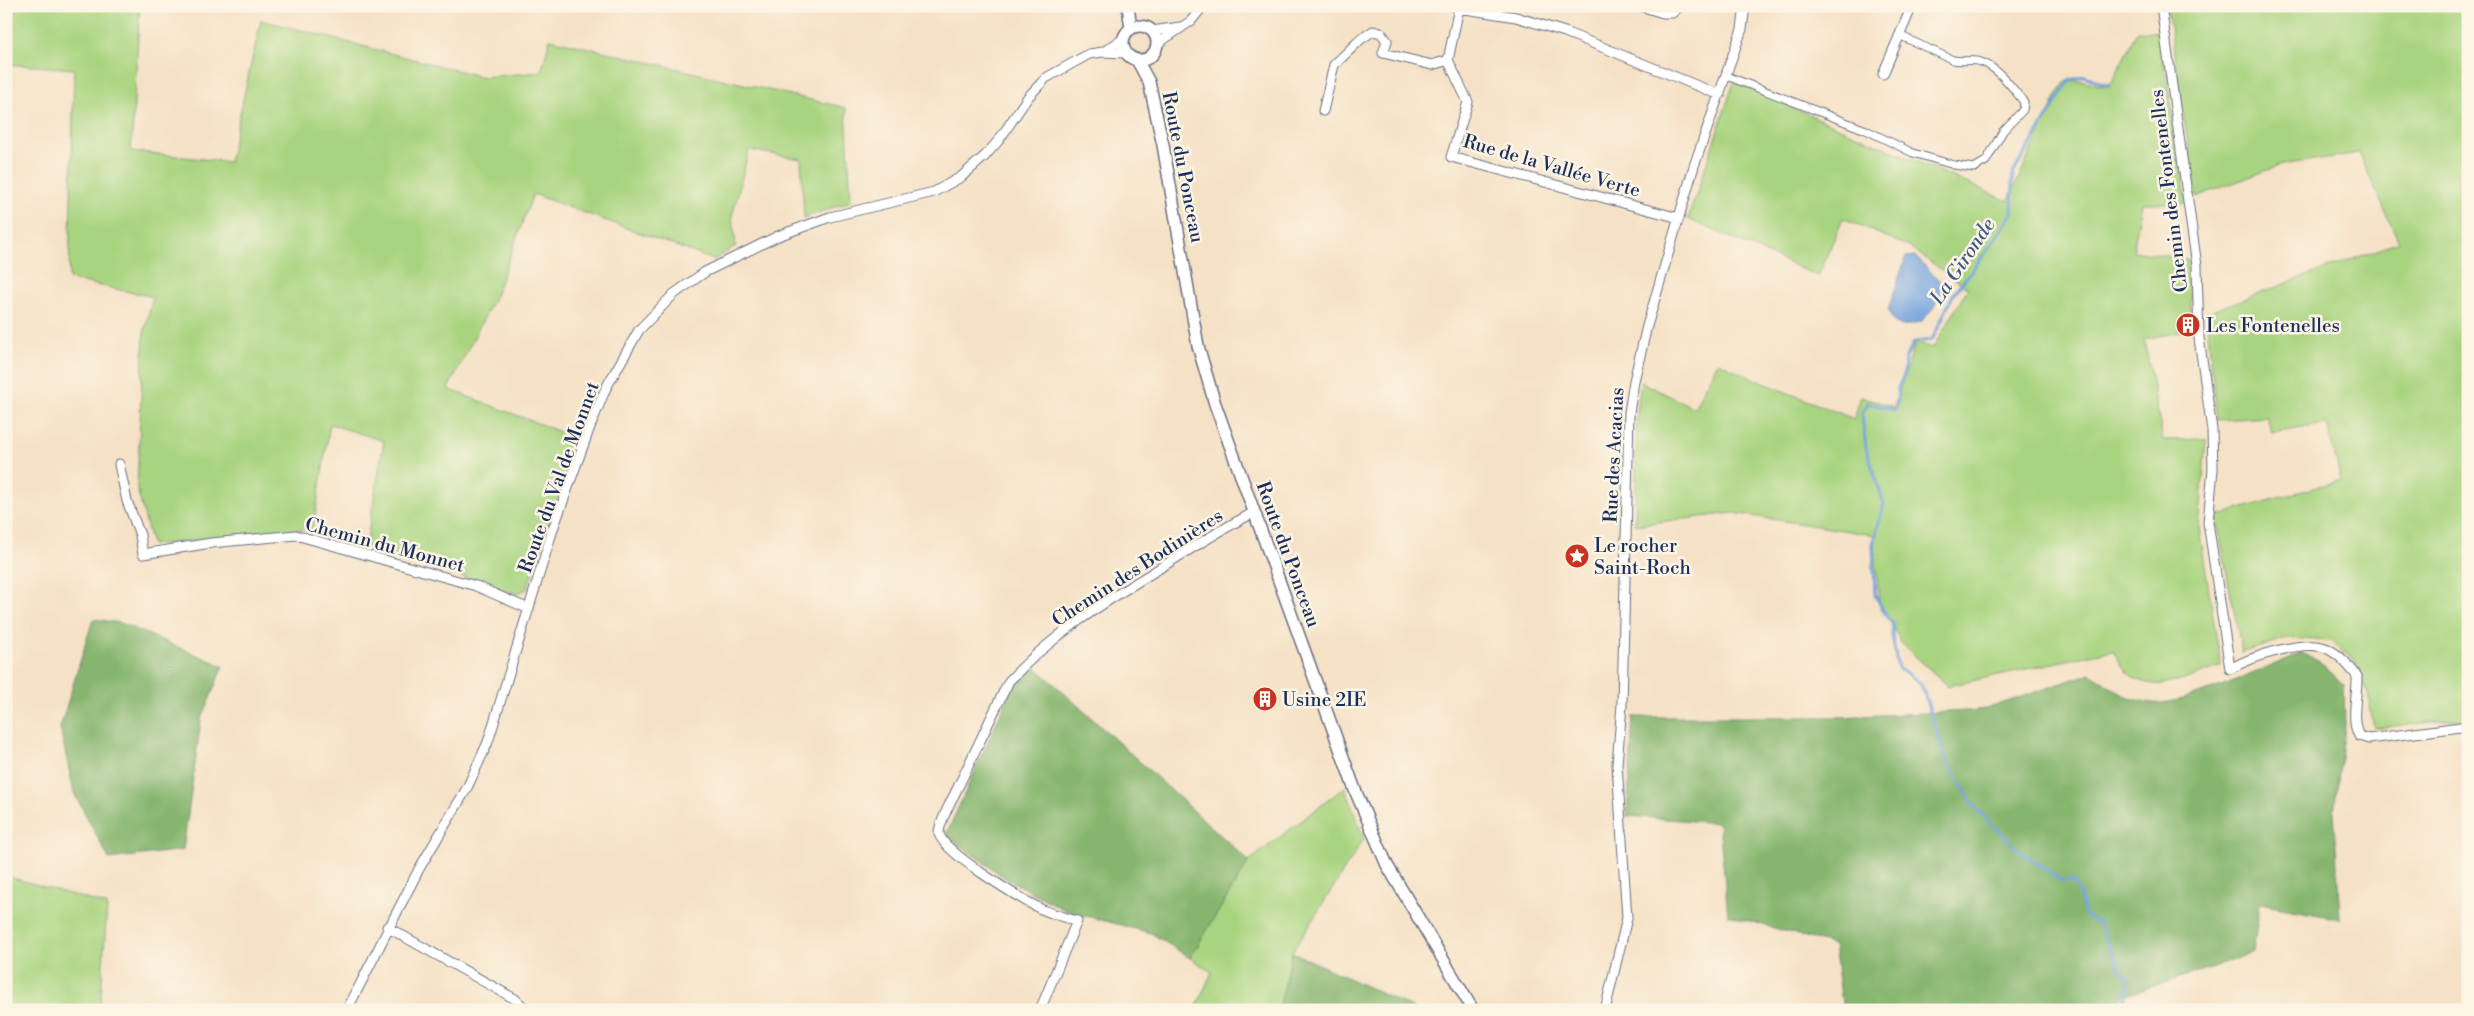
<svg xmlns="http://www.w3.org/2000/svg" width="2474" height="1016" font-family="'Libre Bodoni',serif">
<style>
.green{fill:#a9d47f;stroke:#62826e}
.forest{fill:#86b66e;stroke:#507266}
.water{fill:#73a3dd;stroke:#47699e}
.lines{fill:none;stroke-linecap:round;stroke-linejoin:round}
.stream{stroke:#73a3dd;stroke-width:3}
.pedestrian-casing{stroke:#676d82;stroke-width:9}
.minor-casing{stroke:#676d82;stroke-width:11}
.tertiary-casing{stroke:#676d82;stroke-width:14}
.pedestrian{stroke:#fff;stroke-width:7}
.minor{stroke:#fff;stroke-width:9}
.tertiary{stroke:#fff;stroke-width:11}
.labels{text-anchor:middle;stroke-width:5;stroke-linejoin:round;paint-order:stroke}
.street-label{font-size:19px;fill:#1b2f5e;stroke:#fcf5e5}
.poi-label{font-size:19px;fill:#1b2f5e;stroke:#fcf5e5;text-anchor:start}
.water-label{font-size:20px;font-style:italic;fill:#3a588a;stroke:#fcf5e5}
</style>
<rect width="100%" height="100%" fill="#fcf5e5"/>
<filter id="ink" filterUnits="userSpaceOnUse"><feTurbulence type="fractalNoise" baseFrequency=".02" numOctaves="2"/><feDisplacementMap in="SourceGraphic" scale="10" xChannelSelector="R" yChannelSelector="G"/><feConvolveMatrix kernelMatrix="1 2 1 2 8 2 1 2 1" color-interpolation-filters="sRGB"/></filter>
<filter id="wash" filterUnits="userSpaceOnUse"><feTurbulence type="fractalNoise" baseFrequency=".0096" numOctaves="4" result="noise"/><feDisplacementMap in="SourceGraphic" scale="20" xChannelSelector="R" yChannelSelector="G"/><feGaussianBlur stdDeviation="1.12" result="paint"/><feColorMatrix in="noise" values="0 0 0 0 0 0 0 0 0 0 0 0 0 0 0 0 0 1.4 0 .05"/><feComposite in="paint" operator="in"/></filter>
<g filter="url(#wash)">
<rect width="100%" height="100%" fill="#f5e1c5"/>
<path class="green" d="M6,6H140L131,151L229,162L261,20L483,77L541,72L550,39L846,108L851,201L804,218L801,159L749,150L732,216L736,246L714,260L533,194L495,296L448,389L579,439L527,589L516,594L366,546L384,441L330,424L313,528L152,545L137,488L144,333L153,297L69,279L74,69L6,64Z
M2167,6H2468V398L2466,399L2468,424V718L2374,728L2368,694L2355,661L2330,641L2287,638L2242,653L2216,516L2341,480L2327,424L2272,433L2267,417L2217,420L2206,313L2399,242L2359,153L2281,165L2196,197Z
M2137,31L2159,32L2187,203H2142L2133,251L2192,260L2190,330L2144,339L2163,440L2206,439L2199,528L2221,666C2194,676 2155,697 2128,673C2122,668 2117,657 2113,650L1948,686L1902,644L1879,602L1874,535L1733,513L1635,525L1637,413L1641,382L1694,408L1718,362L1756,380L1854,419L1861,396L1894,407L1915,343L1933,348L1968,288L1909,247L1843,218L1818,276L1688,219L1734,82L2008,201L2057,95L2066,81H2085L2103,86L2112,82Z
M1345,787L1364,839L1292,952L1280,1010H1195L1212,972L1190,958L1249,861Z
M6,876L107,905L100,1010H15L6,1007Z"/>
<path class="forest" d="M93,619L121,623L223,666L201,720L183,850L109,859L74,793L60,728Z
M2302,653L2323,665L2344,685L2345,726L2334,812L2340,919L2260,904L2253,952L2223,964L2123,996L2111,1010H1843L1834,945L1728,915L1719,823L1627,816L1633,717H1838L1968,711L1986,709L2091,673C2112,689 2124,698 2151,703C2178,708 2272,665 2302,653Z
M1032,664L1249,861L1190,958L1151,933L1067,911L1005,878L946,835L1011,690Z
M1292,952L1417,1010L1279,1009Z"/>
<path class="water" d="M1915,256L1939,280L1941,294L1933,308L1921,322L1902,326L1894,322L1888,310L1906,257Z"/>
<g class="lines">
<path class="stream" d="M2109,86L2085,76L2070,80L2013,173L2012,214L1992,244L1953,295L1932,340L1914,342L1905,359L1904,375L1898,387V400L1895,410L1868,403L1862,415L1866,448L1884,504L1873,544L1875,595L1888,619L1893,623L1892,635L1898,669L1907,673L1921,684L1947,762L1976,809L2017,849L2063,882L2073,881L2075,884L2086,916L2099,923L2121,971L2127,975L2130,982L2126,991V998L2112,1010"/>
</g>
</g>
<g filter="url(#ink)">
<g class="lines">
<defs>
<path id="pedestrian" d="M1727,76L1866,130L1913,153L1954,165L1974,168L1986,161L2003,131L2023,110L2024,102C2012,88 1999,68 1981,62C1973,59 1962,62 1953,60L1899,35"/>
<path id="minor" d="M1640,6L1663,13H1672L1680,6
M2161,6L2197,266L2199,338L2212,430L2213,469L2208,522L2230,669C2251,657 2306,638 2328,649C2340,655 2349,666 2357,676C2358,695 2350,719 2359,736L2369,739L2468,726
M1152,31L1180,27
M1157,44L1191,21L1203,6
M1103,52L1123,39
M1883,74L1912,6
M1323,111L1334,65L1361,39L1373,31L1381,33L1387,41L1383,53L1432,65L1448,60
M1679,218L1451,157L1468,102L1448,60L1459,8L1516,17L1565,32L1720,95
M119,464L127,501L140,535L143,554L211,543L296,535L476,586L529,609
M387,927L515,999L527,1010
M347,1010L419,869L467,788L488,742L553,529L590,427L606,388L639,330L674,294L705,272L778,236L830,217L934,192L961,177L985,156L999,140L1028,97L1046,78L1089,54L1103,52L1126,53
M1040,1010L1077,921C1065,917 1052,914 1041,909C1023,900 940,851 939,833C939,822 953,798 958,787C975,752 991,717 1009,681C1050,637 1101,604 1152,573C1186,552 1219,530 1255,512
M1605,1010L1627,918L1617,764L1622,705L1629,413L1634,381L1647,326L1694,166L1742,29L1745,6"/>
<path id="tertiary" d="M1128,6L1131,29
M1123 43a17 17 0 1 1 34 0a17 17 0 1 1-34 0Z
M1137,60L1149,82L1163,145L1198,346L1215,404L1355,790L1387,865L1473,1010"/>
</defs>
<use href="#pedestrian" class="pedestrian-casing"/>
<use href="#minor" class="minor-casing"/>
<use href="#tertiary" class="tertiary-casing"/>
<use href="#pedestrian" class="pedestrian"/>
<use href="#minor" class="minor"/>
<use href="#tertiary" class="tertiary"/>
</g>
</g>
<defs>
<symbol id="building-disc" viewBox="-11 -11 22 22"><circle r="9.5" fill="#c8321e" stroke="#fcf5e5"/><path d="M-4-6H4V6H1V3H-1V6H-4ZM-2.5-4.3h1.7v1.8h-1.7ZM.8-4.3h1.7v1.8H.8ZM-2.5-1h1.7V.8h-1.7ZM.8-1h1.7V.8H.8Z" fill="#fff"/></symbol>
<symbol id="sight-disc" viewBox="-11 -11 22 22"><circle r="9.5" fill="#c8321e" stroke="#fcf5e5"/><path d="M0-6L1.8-2.2L6-1.7L2.9 1.2L3.7 5.4L0 3.3L-3.7 5.4L-2.9 1.2L-6-1.7L-1.8-2.2Z" fill="#fff"/></symbol>
</defs>
<g fill-rule="evenodd">
<use href="#building-disc" x="2174" y="311" width="28" height="28"/>
<use href="#sight-disc" x="1563" y="542" width="28" height="28"/>
<use href="#building-disc" x="1251" y="685" width="28" height="28"/>
</g>
<g class="labels">
<g class="street-label">
<text transform="translate(1552 165) rotate(16)" y="7">Rue de la Vallée Verte</text>
<text transform="translate(1184 167) rotate(79)" y="7">Route du Ponceau</text>
<text transform="translate(2168 191) rotate(-97)" y="7">Chemin des Fontenelles</text>
<text transform="translate(1613 455) rotate(-87)" y="7">Rue des Acacias</text>
<text transform="translate(558 477) rotate(-70)" y="7">Route du Val de Monnet</text>
<text transform="translate(385 544) rotate(15)" y="7">Chemin du Monnet</text>
<text transform="translate(1289 554) rotate(70)" y="7">Route du Ponceau</text>
<text transform="translate(1137 567) rotate(-33)" y="7">Chemin des Bodinières</text>
</g>
<g class="poi-label">
<text x="2206" y="332">Les Fontenelles</text>
<text x="1594" y="552">Le rocher<tspan x="1594" dy="22">Saint-Roch</tspan></text>
<text x="1282" y="706">Usine 2IE</text>
</g>
<g class="water-label">
<text transform="translate(1962 261) rotate(-56)" y="7">La Gironde</text>
</g>
</g>
<rect width="2474" height="1016" fill="none" stroke="#fcf5e5" stroke-width="25"/>
</svg>
